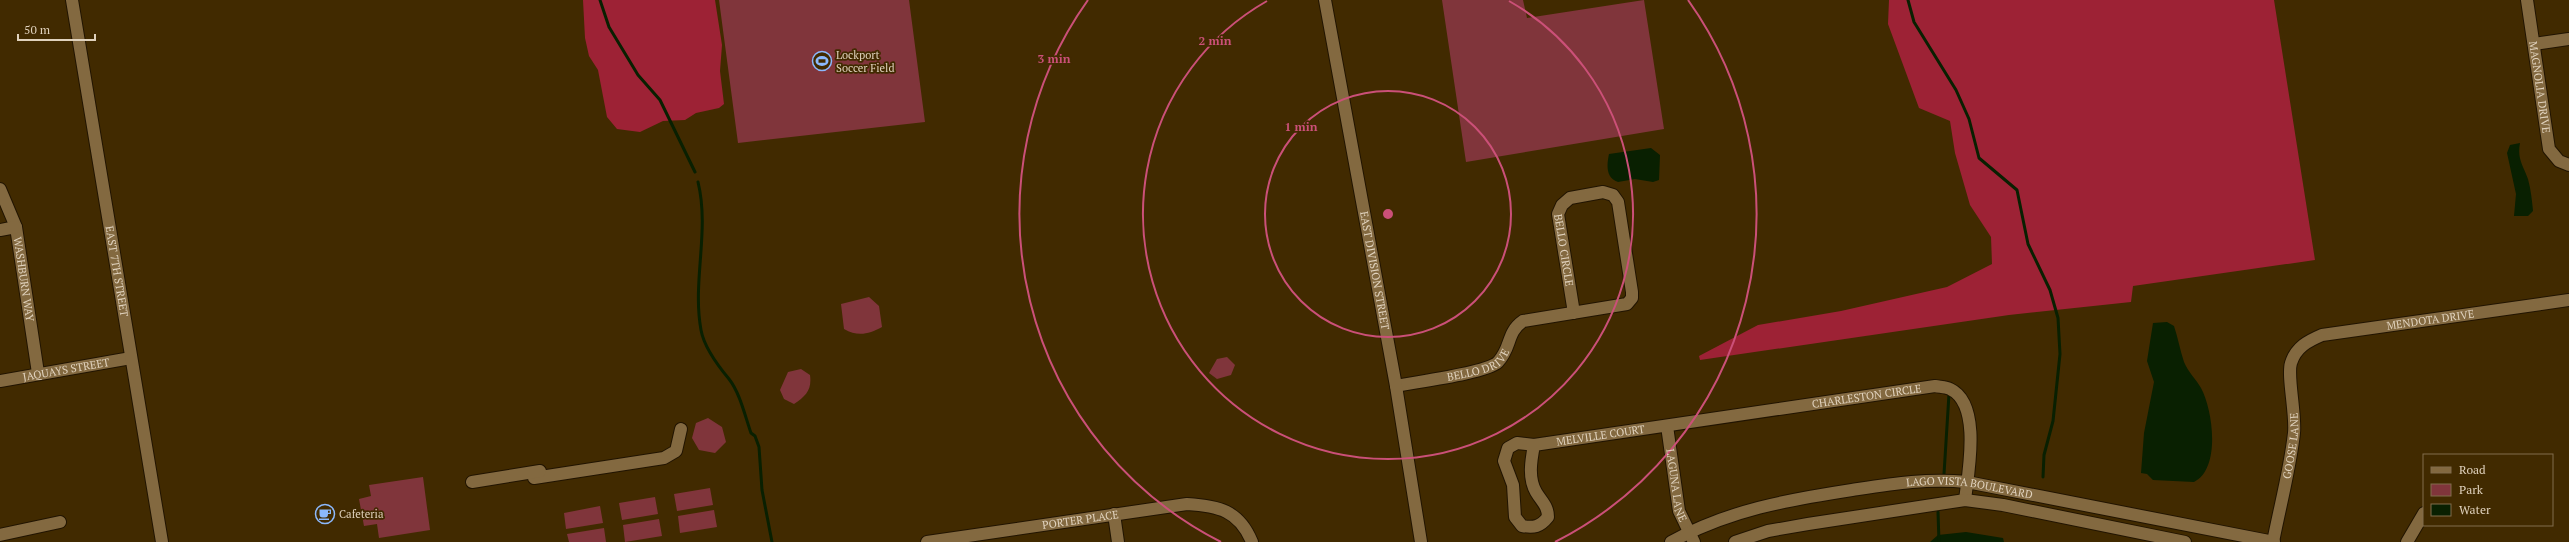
<svg xmlns="http://www.w3.org/2000/svg" width="2569" height="542" font-family="'PT Serif',serif">
<style>
.green{fill:#80353b}
.forest{fill:#9d2235}
.water{fill:#092001}
.lines{fill:none;stroke-linecap:round;stroke-linejoin:round}
.stream{stroke:#092001;stroke-width:3}
.minor-casing{stroke:#211401;stroke-width:14}
.tertiary-casing{stroke:#211401;stroke-width:14}
.minor{stroke:#836940;stroke-width:12}
.tertiary{stroke:#836940;stroke-width:12}
.ring{fill:none;stroke:#cb5078;stroke-width:2}
.labels{text-anchor:middle;stroke-width:3.5;stroke-linejoin:round;paint-order:stroke}
.poi-label{font-size:11px;fill:#e0d2bd;stroke:#412a00;text-anchor:start}
.street-label{font-size:11px;fill:#e0d2bd;stroke:#412a00}
.centre{fill:#cb5078;stroke:#412a00;stroke-width:2}
.ring-label{font-size:12px;text-anchor:middle;font-weight:bold;fill:#cb5078;stroke:#412a00;stroke-width:3.5;stroke-linejoin:round;paint-order:stroke}
</style>
<rect width="100%" height="100%" fill="#412a00"/>
<path class="green" d="M719,0H909L925,122L738,143Z
M1442,0H1523L1527,18L1644,0L1664,129L1466,162Z
M869,297L879,306L882,327C869,334 858,337 844,329L841,304Z
M1227,357L1235,365L1231,375L1217,379L1209,373L1217,359Z
M801,369L810,375C812,390 806,396 794,404L784,399L780,390L788,372Z
M708,418L722,427L726,442L715,453L699,450L692,438L696,423Z
M423,477L430,530L379,538L377,524L364,526L359,499L371,496L369,485Z
M710,488L713,505L677,511L674,494Z
M655,497L658,514L622,520L619,503Z
M600,506L603,523L566,529L564,513Z
M714,510L717,527L680,533L678,516Z
M659,519L662,536L625,542L623,525Z
M604,528L606,542H569L567,534Z"/>
<path class="forest" d="M583,0H715L722,45L720,71L724,104L719,108L696,113L685,120L663,121L640,132L617,129L607,117L598,70L589,56L585,38Z
M1889,0H2274L2315,260L2133,286L2131,302L2009,315L1700,360L1699,356L1758,325L1841,311L1947,287L1992,264L1991,237L1970,205L1955,153L1950,121L1919,108L1888,24Z"/>
<path class="water" d="M2520,143C2517,159 2523,165 2528,179C2531,190 2532,201 2533,211L2528,216H2514L2516,194L2507,153L2510,145Z
M1651,148L1660,155L1659,180L1653,182L1635,179L1618,182C1605,178 1607,164 1609,154Z
M2167,322L2174,326C2178,338 2180,350 2184,362C2188,372 2196,379 2201,388C2213,410 2221,469 2194,482L2153,480L2147,474L2141,473L2144,433L2154,382L2147,361L2153,323Z
M1966,532L2003,538L2004,542H1930L1938,535Z"/>
<g class="lines">
<path class="stream" d="M600,0L609,27L638,75L660,100L695,172
M1908,0L1914,22L1956,90L1969,119L1979,158L2017,190L2028,244L2050,290L2058,318L2060,354L2053,421L2044,455L2043,477
M698,182C710,231 692,281 701,330C704,347 719,367 729,379C740,393 745,416 751,433L755,436L759,447L762,490L772,542
M1944,474L1949,394
M1938,512L1939,542"/>
<defs>
<g id="minor">
<path id="s1" d="M2527,0L2549,149L2559,161L2569,165"/>
<path d="M2534,44L2569,39"/>
<path id="s2" d="M0,189L16,227L38,373"/>
<path d="M0,230L16,227"/>
<path id="s3" d="M0,381L131,358"/>
<path id="s4" d="M1396,386C1415,382 1487,373 1498,362C1512,347 1506,333 1523,321L1627,304L1632,298V292L1618,202L1613,195L1603,192L1570,198L1562,205L1558,214L1574,313"/>
<path id="s5" d="M1667,426L1679,511L1694,542"/>
<path id="s6" d="M1534,445C1531,461 1528,478 1536,492C1542,502 1548,506 1548,517C1540,527 1534,528 1522,526L1515,517L1513,485L1504,461L1508,448L1517,443L1534,445L1935,386C1940,387 1946,387 1950,389C1982,404 1968,473 1965,500"/>
<path d="M534,478L664,458L676,451L681,429"/>
<path d="M472,482L540,471"/>
<path d="M1114,514L1118,542"/>
<path d="M0,535L60,522"/>
<path id="s7" d="M927,542L1187,504C1218,506 1239,510 1252,542"/>
<path id="s8" d="M1671,542C1729,510 1787,500 1852,490C1891,484 1926,478 1967,482L2274,542"/>
<path d="M1735,542L1768,531L1808,524L1965,500L2003,505L2185,542"/>
<path id="s9" d="M2273,542C2280,506 2290,469 2294,433C2296,414 2287,376 2291,363C2296,347 2308,341 2322,335L2569,300"/>
<path d="M2407,542L2424,513"/>
</g>
<g id="tertiary">
<path id="s10" d="M72,0L162,542"/>
<path id="s11" d="M1325,0L1396,386L1421,542"/>
</g>
</defs>
<use href="#minor" class="minor-casing"/>
<use href="#tertiary" class="tertiary-casing"/>
<use href="#minor" class="minor"/>
<use href="#tertiary" class="tertiary"/>
</g>
<g class="ring">
<circle cx="1388" cy="214" r="123"/>
<path d="M1509 1A245 245 0 1 1 1267 1"/>
<path d="M1221 542A368 368 0 0 1 1088 0M1688 0A368 368 0 0 1 1555 542"/>
</g>
<defs>
<symbol id="stadium-ring" viewBox="-11 -11 22 22"><circle r="9.5" fill="#412a00" stroke="#8cb9fc" stroke-width="1.5"/><path d="M0-5a6.5 5 0 1 0 0 10a6.5 5 0 1 0 0-10ZM-3.5-1.8h7v3.6h-7Z" fill="#8cb9fc"/></symbol>
<symbol id="cafe-ring" viewBox="-11 -11 22 22"><circle r="9.5" fill="#412a00" stroke="#8cb9fc" stroke-width="1.5"/><path d="M-5.5-4.5H6V0H3Q3 3.5 0 3.5H-2.5Q-5.5 3.5-5.5 0ZM3-3.2v2h1.7v-2ZM-6 4.5H4V6H-6Z" fill="#8cb9fc"/></symbol>
</defs>
<g fill-rule="evenodd">
<use href="#stadium-ring" x="811" y="50" width="22" height="22"/>
<use href="#cafe-ring" x="314" y="503" width="22" height="22"/>
</g>
<g class="labels">
<g class="poi-label">
<text x="836" y="59">Lockport<tspan x="836" dy="13">Soccer Field</tspan></text>
<text x="339" y="518">Cafeteria</text>
</g>
<g class="street-label">
<text dy="4" stroke="none"><textPath href="#s1" startOffset="88">MAGNOLIA DRIVE</textPath></text>
<text dy="4" stroke="none"><textPath href="#s4" startOffset="474">BELLO CIRCLE</textPath></text>
<text dy="4" stroke="none"><textPath href="#s10" startOffset="275">EAST 7TH STREET</textPath></text>
<text dy="4" stroke="none"><textPath href="#s11" startOffset="275">EAST DIVISION STREET</textPath></text>
<text dy="4" stroke="none"><textPath href="#s2" startOffset="94">WASHBURN WAY</textPath></text>
<text dy="4" stroke="none"><textPath href="#s9" startOffset="334">MENDOTA DRIVE</textPath></text>
<text dy="4" stroke="none"><textPath href="#s4" startOffset="86">BELLO DRIVE</textPath></text>
<text dy="4" stroke="none"><textPath href="#s3" startOffset="67">JAQUAYS STREET</textPath></text>
<text dy="4" stroke="none"><textPath href="#s6" startOffset="552">CHARLESTON CIRCLE</textPath></text>
<text dy="4" stroke="none"><textPath href="#s6" startOffset="283">MELVILLE COURT</textPath></text>
<text dy="4" stroke="none"><textPath href="#s9" startOffset="98">GOOSE LANE</textPath></text>
<text dy="4" stroke="none"><textPath href="#s5" startOffset="60">LAGUNA LANE</textPath></text>
<text dy="4" stroke="none"><textPath href="#s8" startOffset="308">LAGO VISTA BOULEVARD</textPath></text>
<text dy="4" stroke="none"><textPath href="#s7" startOffset="155">PORTER PLACE</textPath></text>
</g>
</g>
<circle cx="1388" cy="214" r="6" class="centre"/>
<g class="ring-label">
<text x="1215" y="45">2 min</text>
<text x="1054" y="63">3 min</text>
<text x="1301" y="131">1 min</text>
</g>
<rect x="2423" y="454" width="130" height="72" fill="#412a00" stroke="#816d4c"/>
<rect x="2431" y="467" width="20" height="6" fill="#836940" stroke="#816d4c"/>
<text x="2459" y="474" font-size="12" fill="#e0d2bd">Road</text>
<rect x="2431" y="484" width="20" height="12" fill="#80353b" stroke="#816d4c"/>
<text x="2459" y="494" font-size="12" fill="#e0d2bd">Park</text>
<rect x="2431" y="504" width="20" height="12" fill="#092001" stroke="#816d4c"/>
<text x="2459" y="514" font-size="12" fill="#e0d2bd">Water</text>
<path d="M18 34v6h77v-6" fill="none" stroke="#e0d2bd" stroke-width="2"/>
<text x="24" y="34" font-size="12" fill="#e0d2bd" stroke="#412a00" stroke-width="3" paint-order="stroke">50 m</text>
</svg>
